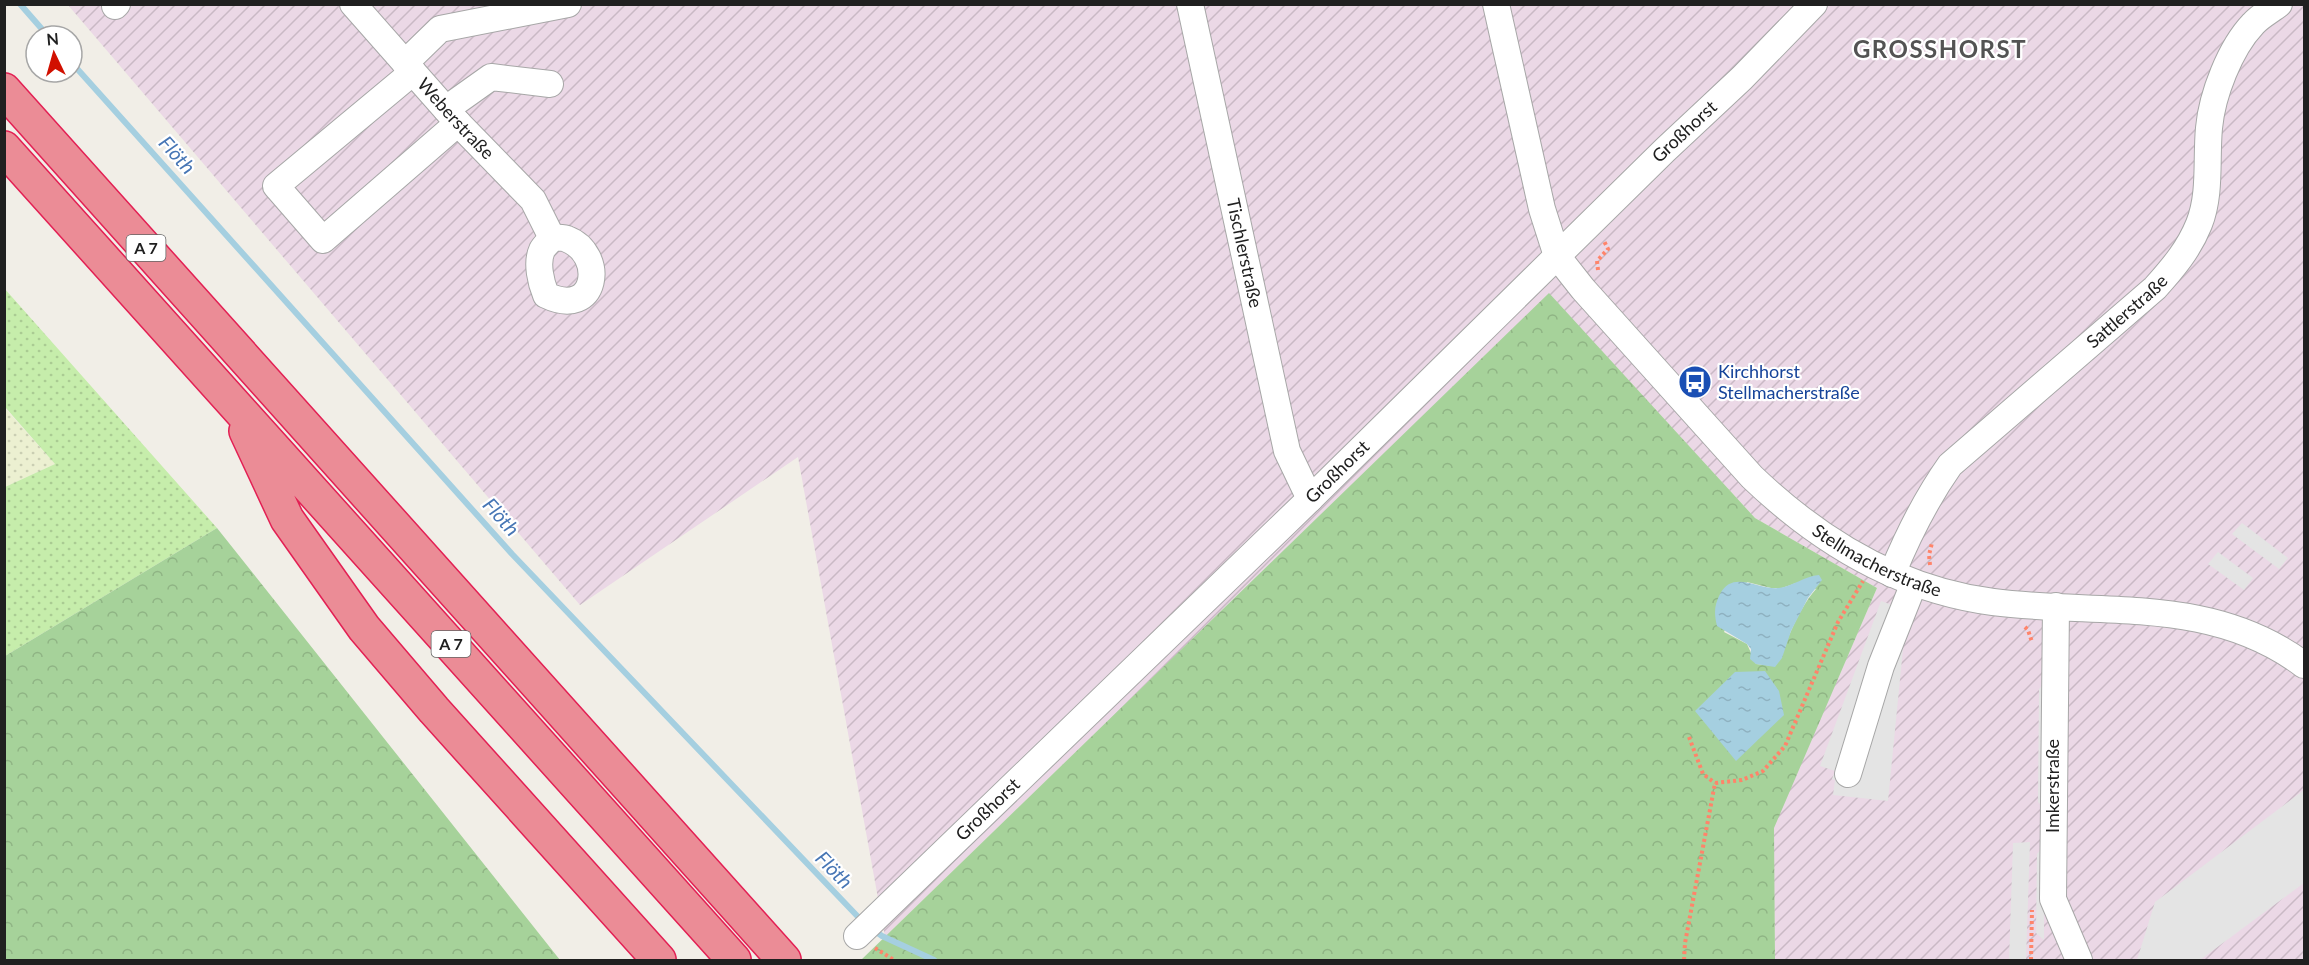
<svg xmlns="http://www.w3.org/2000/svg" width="2309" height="965" font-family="Lato,sans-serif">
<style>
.industrial{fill:url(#industrial-furrows)}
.farmland{fill:url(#farmland-dots)}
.grass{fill:url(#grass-dots)}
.forest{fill:url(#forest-crowns);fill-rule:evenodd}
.parking{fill:#e4e4e4}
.water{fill:url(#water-ripples)}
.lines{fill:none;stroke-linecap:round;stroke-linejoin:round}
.stream{stroke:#a5cfe0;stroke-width:6}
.minor-casing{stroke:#a7a7a7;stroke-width:28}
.highway-casing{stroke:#e32054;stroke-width:36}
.path{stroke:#ff846a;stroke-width:4;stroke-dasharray:3 3;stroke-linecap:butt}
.minor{stroke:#fff;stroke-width:26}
.highway{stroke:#eb8c96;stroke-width:33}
.labels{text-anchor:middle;stroke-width:4.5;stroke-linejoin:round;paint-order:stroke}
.shield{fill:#fff;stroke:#636363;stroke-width:1.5}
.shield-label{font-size:16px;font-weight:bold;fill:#202020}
.street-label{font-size:18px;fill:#202020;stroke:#fff}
.transit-label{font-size:18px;fill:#164399;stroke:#fff;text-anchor:start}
.water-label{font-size:20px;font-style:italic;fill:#4776b5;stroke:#fff}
.district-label{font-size:24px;font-weight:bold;letter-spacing:1.5px;fill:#535353;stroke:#fff}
</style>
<defs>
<pattern id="industrial-furrows" width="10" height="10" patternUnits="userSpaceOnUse" patternTransform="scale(1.5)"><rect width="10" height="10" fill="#ebd8e6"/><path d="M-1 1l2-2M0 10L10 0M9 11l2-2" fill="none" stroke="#c9b9c5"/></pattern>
<pattern id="farmland-dots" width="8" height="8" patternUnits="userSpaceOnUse" patternTransform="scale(1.5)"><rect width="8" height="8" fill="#ecf0d1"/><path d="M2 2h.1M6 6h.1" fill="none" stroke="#caceb3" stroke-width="1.8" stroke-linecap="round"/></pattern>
<pattern id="grass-dots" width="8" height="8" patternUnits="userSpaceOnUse" patternTransform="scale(1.5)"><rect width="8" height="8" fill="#c6edab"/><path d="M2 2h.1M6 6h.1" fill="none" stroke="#aacb93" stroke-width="1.8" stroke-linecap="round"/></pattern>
<pattern id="forest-crowns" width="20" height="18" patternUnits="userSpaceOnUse" patternTransform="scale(1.5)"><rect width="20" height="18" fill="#a6d29a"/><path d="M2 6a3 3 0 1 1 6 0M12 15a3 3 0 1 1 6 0" fill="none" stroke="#8fb484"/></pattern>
<pattern id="water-ripples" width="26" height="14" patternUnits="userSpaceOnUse" patternTransform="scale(1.5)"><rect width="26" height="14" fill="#a5cfe0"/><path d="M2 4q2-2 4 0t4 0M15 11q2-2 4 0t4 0" fill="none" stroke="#8eb1c0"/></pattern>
</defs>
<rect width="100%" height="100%" fill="#f1eee7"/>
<path class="industrial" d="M68,5H2304V960H1775L1773,828L1877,588L1755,518L1549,294L885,937L798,457L580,605Z"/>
<path class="farmland" d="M4,407L55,464L5,487H4Z"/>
<path class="grass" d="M4,288L217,528L5,656V487L55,464L5,407Z"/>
<path class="forest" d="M1549,293L1755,518L1877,588L1774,828L1775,960H861ZM1747,582L1771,588H1782L1796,583L1816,589C1806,600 1797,617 1791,631C1785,643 1784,655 1775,666L1756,664L1747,644L1724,632Z
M217,528L560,960H5V656Z"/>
<path class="parking" d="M2242,523L2288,558L2279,569L2232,534Z
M2218,552L2253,578L2244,590L2208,564Z
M1881,601L1914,613L1904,639L1888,801L1833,795L1835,780L1832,779L1835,771L1820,766Z
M2047,681L2045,810L2038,802L2039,689Z
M2304,790V883L2200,960H2137L2155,902Z
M2030,842L2026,960H2009L2013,843Z
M2044,846V940L2036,933L2037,854Z"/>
<path class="water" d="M1819,575L1822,580L1808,598L1791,631L1782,658L1775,667L1756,664L1750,659L1751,649L1747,644L1717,626C1714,613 1714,606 1720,594C1733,569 1758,590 1779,588C1793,586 1805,576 1819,575Z
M1765,671L1779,691L1784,715L1736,761L1695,711L1735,672Z"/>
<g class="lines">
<path class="stream" d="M20,4L48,36
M72,63L512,554L862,921
M872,929L882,936L934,960"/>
<defs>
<g id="minor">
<path id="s1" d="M353,4L458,123L533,200L552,238"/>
<path id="s2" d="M1190,4L1287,451L1310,499"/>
<path id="s3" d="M1496,4L1542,209L1557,256L1583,289L1752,477C1819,541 1900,590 1993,602C2101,616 2211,595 2304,665"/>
<path d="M115,6L117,4"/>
<path d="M405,63L440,29L568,4"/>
<path d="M413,72L276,186L323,240L458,123"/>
<path d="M446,109L491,77L550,84"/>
<path d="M552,238C556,238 563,237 567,239C606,254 598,320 546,295C541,283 536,263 542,250C544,246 549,242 552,238Z"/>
<path id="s4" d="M1892,574C1908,535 1926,499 1950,465L2155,288C2173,268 2189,249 2199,224C2211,194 2206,159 2209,128C2212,95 2230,48 2253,24C2260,16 2270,11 2279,4"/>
<path d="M2056,606L2053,899L2079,960"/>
<path d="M1848,774L1881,666L1914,583"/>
<path id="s5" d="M857,936L1310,499L1665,150L1742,78L1814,4"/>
</g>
<path id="highway" d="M4,90L784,960
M4,148L734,960
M246,431L287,519L364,628L434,710L659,960"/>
</defs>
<use href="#minor" class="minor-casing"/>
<use href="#highway" class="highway-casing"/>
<path class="path" d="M1598,270L1597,261L1608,249L1604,241
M1930,565L1929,555L1932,543
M2025,627L2028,630L2032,642
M1689,737L1703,774L1715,783
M875,948L894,960
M1684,960L1685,943L1715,783L1742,780L1763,771L1785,746L1838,622L1863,581
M2031,960L2032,910"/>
<use href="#minor" class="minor"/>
<use href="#highway" class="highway"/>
</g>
<defs>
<symbol id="bus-disc" viewBox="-11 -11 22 22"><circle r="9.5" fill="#1a4fb4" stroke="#fff"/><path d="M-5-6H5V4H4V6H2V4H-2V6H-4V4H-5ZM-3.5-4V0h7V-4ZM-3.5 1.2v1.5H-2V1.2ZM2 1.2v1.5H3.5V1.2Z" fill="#fff"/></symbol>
</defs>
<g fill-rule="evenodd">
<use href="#bus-disc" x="1676" y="363" width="38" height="38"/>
</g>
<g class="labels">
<g class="shield">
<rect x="126.5" y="235" width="39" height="26" rx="4.5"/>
<rect x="431.5" y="631" width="39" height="26" rx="4.5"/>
</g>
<g class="shield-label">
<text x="146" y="254">A 7</text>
<text x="451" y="650">A 7</text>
</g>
<g class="street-label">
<text dy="6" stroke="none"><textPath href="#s1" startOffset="154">Weberstraße</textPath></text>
<text dy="6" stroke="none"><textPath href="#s5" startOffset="1154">Großhorst</textPath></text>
<text dy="6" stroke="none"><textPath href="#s2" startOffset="255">Tischlerstraße</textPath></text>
<text dy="6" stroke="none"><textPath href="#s4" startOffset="358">Sattlerstraße</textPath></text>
<text dy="6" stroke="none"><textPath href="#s5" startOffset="668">Großhorst</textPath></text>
<text dy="6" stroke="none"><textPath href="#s3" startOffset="706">Stellmacherstraße</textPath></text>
<text transform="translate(2053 786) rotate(-90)" y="6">Imkerstraße</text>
<text dy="6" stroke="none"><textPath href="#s5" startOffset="182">Großhorst</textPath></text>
</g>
<g class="transit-label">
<text x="1718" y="378">Kirchhorst<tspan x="1718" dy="21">Stellmacherstraße</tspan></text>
</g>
<g class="water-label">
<text transform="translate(177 155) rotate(48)" y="7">Flöth</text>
<text transform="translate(501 517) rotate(48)" y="7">Flöth</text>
<text transform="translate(834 870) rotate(46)" y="7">Flöth</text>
</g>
<g class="district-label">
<text x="1940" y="58">GROSSHORST</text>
</g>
</g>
<rect width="2309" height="965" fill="none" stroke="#202020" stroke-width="12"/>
<g transform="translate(54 54) rotate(355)"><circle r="28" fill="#ffffff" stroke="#a6a6a6" stroke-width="1.5"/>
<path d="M0-4.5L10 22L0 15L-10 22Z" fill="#d11000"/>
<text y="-9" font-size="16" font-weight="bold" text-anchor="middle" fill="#202020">N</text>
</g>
</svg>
